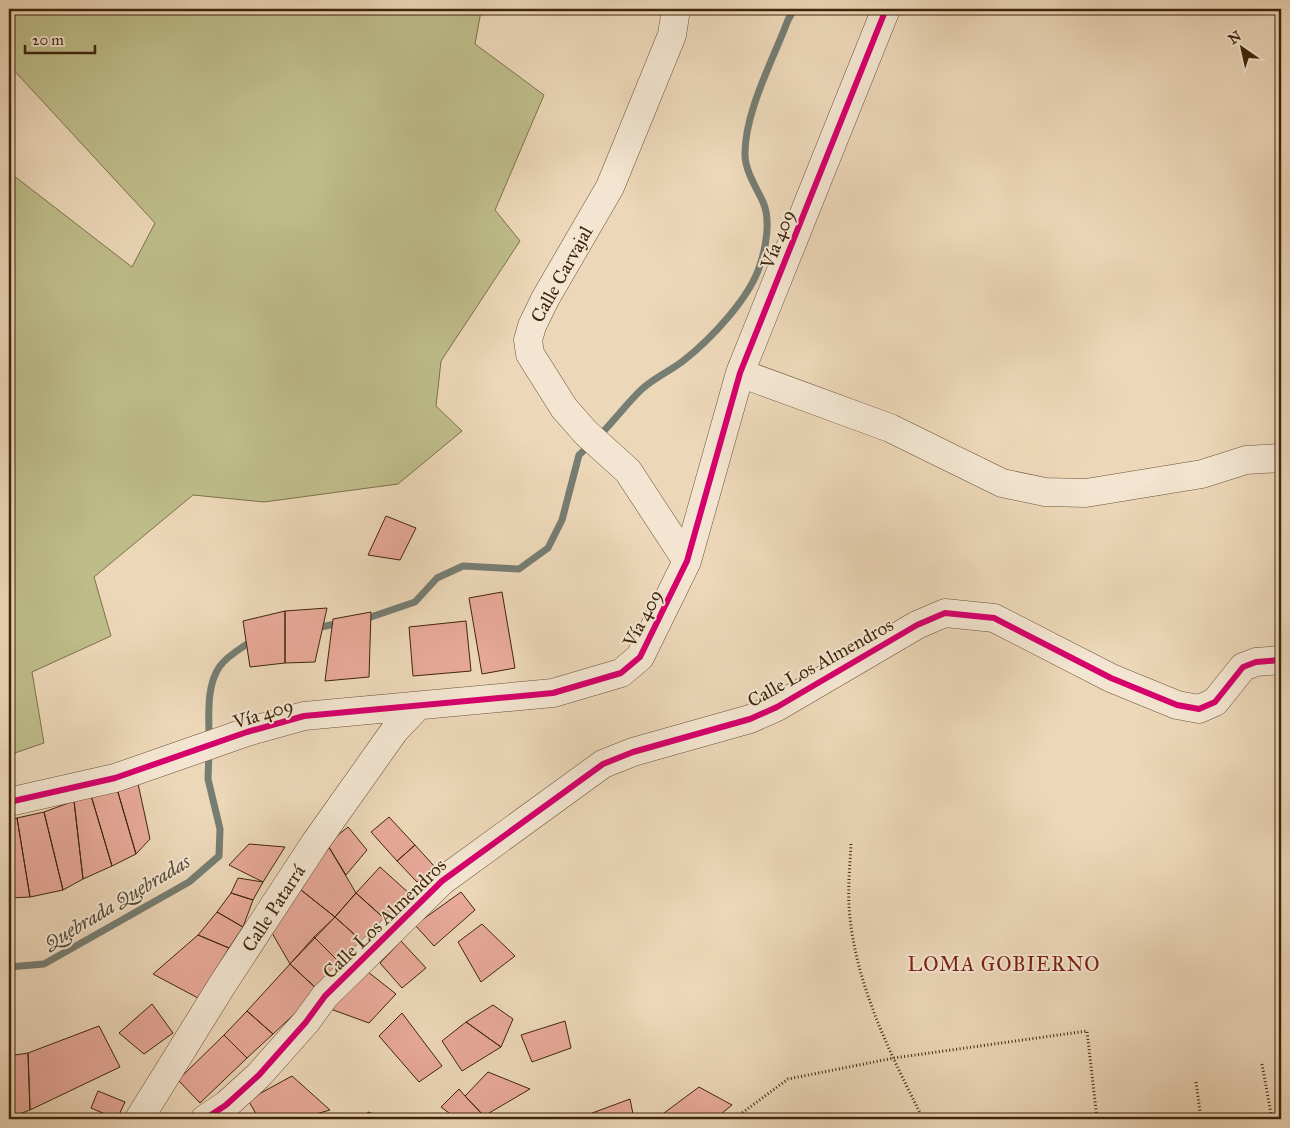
<svg xmlns="http://www.w3.org/2000/svg" width="1290" height="1128" font-family="'IM FELL Great Primer',serif">
<style>
.green{fill:#bebd8a;stroke:#7e714a}
.lines{fill:none;stroke-linecap:round;stroke-linejoin:round}
.stream{stroke:#767d72;stroke-width:7}
.building{fill:#e8a99a;stroke:#3f250b}
.minor-casing{stroke:#6a5236;stroke-width:29}
.path{stroke:#3f250b;stroke-width:3;stroke-dasharray:1 2.5;stroke-linecap:butt}
.minor{stroke:#f3e5d1;stroke-width:28}
.cycleway-casing{stroke:#f3e5d1;stroke-width:9}
.cycleway{stroke:#d6006c;stroke-width:6}
.labels{text-anchor:middle;stroke-width:4;stroke-linejoin:round;paint-order:stroke}
.street-label{font-size:19px;fill:#3f250b;stroke:#f3e5d1}
.water-label{font-size:20px;font-style:italic;fill:#564a36;stroke:#f3e5d1}
.neighbourhood-label{font-size:20px;letter-spacing:1px;fill:#7a1f14;stroke:#f3e5d1}
</style>
<rect width="100%" height="100%" fill="#ecd7b8"/>
<filter id="stains"><feTurbulence type="fractalNoise" baseFrequency=".004" numOctaves="4"/><feColorMatrix values="0 0 0 0 .2 0 0 0 0 .09 0 0 0 0 .02 0 0 0 .5 -.17"/></filter>
<radialGradient id="worn" r=".72"><stop offset=".6" stop-color="#630" stop-opacity="0"/><stop offset="1" stop-color="#630" stop-opacity=".3"/></radialGradient>
<path class="green" d="M9,9H495L481,11L475,44L544,95L495,210L520,241L441,361L436,406L462,431L398,484L264,502L193,495L94,577L111,636L32,672L44,743L9,755V172L132,267L155,223L9,65Z"/>
<g class="lines">
<path class="stream" d="M599,436C614,421 627,403 642,389C654,378 670,371 683,361C710,340 750,298 760,265C766,247 771,220 763,202C756,187 746,172 745,156C744,113 773,60 788,20L794,9
M362,620L415,602L437,578L463,566L519,569L548,548L562,520L579,455L591,444
M315,628L341,623
M209,739C209,716 206,685 220,666C228,655 242,648 253,640
M9,967L44,964L189,882L219,856L220,829L208,779L209,752"/>
</g>
<path class="building" d="M386,516L416,528L400,560L368,555Z
M502,592L515,668L482,674L469,598Z
M327,608L315,662L285,663V611Z
M285,611V663L250,667L243,621Z
M371,612L369,677L325,681L333,619Z
M466,621L471,671L413,676L409,627Z
M137,779L150,839L136,854L117,789Z
M117,789L136,854L112,866L90,792Z
M90,792L112,866L83,879L74,801Z
M74,801L83,879L63,890L44,812Z
M44,812L63,890L30,897L17,818Z
M389,817L415,845L397,861L371,832Z
M17,818L30,897L9,898V819Z
M348,827L367,850L346,875L327,844Z
M249,844L285,847L263,882L229,865Z
M327,844L356,893L335,917L301,890Z
M415,845L434,866L417,882L397,861Z
M380,867L411,895L387,921L356,893Z
M238,878L263,882L253,900L231,893Z
M301,890L335,917L290,964L268,926Z
M461,892L475,910L434,946L415,925Z
M231,893L253,900L243,927L217,912Z
M356,893L387,921L365,944L335,917Z
M217,912L243,927L229,948L198,935Z
M335,917L365,944L344,967L314,937Z
M482,924L515,956L481,982L458,942Z
M198,935L229,948L198,998L153,974Z
M314,937L344,967L319,991L290,964Z
M401,941L426,968L402,988L380,963Z
M290,964L319,991L273,1034L247,1011Z
M363,968L396,994L369,1023L325,1007Z
M152,1004L173,1033L144,1054L119,1033Z
M493,1005L513,1019L501,1047L466,1022Z
M247,1011L273,1034L247,1058L224,1035Z
M402,1013L442,1066L419,1082L379,1036Z
M565,1021L571,1048L532,1062L521,1035Z
M466,1022L501,1047L462,1071L442,1041Z
M99,1026L120,1067L30,1110L28,1053Z
M224,1035L247,1058L200,1103L178,1080Z
M28,1053L30,1110L9,1118V1056Z
M488,1072L530,1089L484,1116L465,1096Z
M292,1076L330,1110L299,1119H259L248,1100Z
M699,1087L732,1105L715,1119H656Z
M459,1089L465,1096L484,1116L476,1119H457L441,1107Z
M98,1091L125,1102L117,1119L91,1108Z
M630,1099L634,1119H576Z
M368,1112L388,1119H365Z
M100,1113L111,1119H96Z"/>
<g class="lines">
<defs>
<path id="minor" d="M676,9L672,35L610,187L545,299L532,326L528,340L530,354L564,408L586,433L628,471L687,561
M740,373L890,428L1002,483L1045,492L1086,493L1202,474L1246,460L1281,458
M9,802L115,778L247,732L304,716L553,693L621,673L640,657L687,561L740,373L886,9
M139,1119L224,982L315,843L395,730L418,706
M205,1119L226,1105L259,1075L306,1022L325,996L442,881L603,764L633,752L750,719L777,707L917,625L945,613L994,618L1111,678L1177,705L1199,709L1215,702L1243,667L1256,662L1281,660"/>
</defs>
<use href="#minor" class="minor-casing"/>
<path class="path" d="M851,844C850,864 848,885 849,905C853,980 890,1053 923,1119
M1262,1064L1272,1119
M1196,1082L1201,1119
M74,1119L115,1115
M734,1119L788,1079L894,1058L1087,1031L1097,1119"/>
<use href="#minor" class="minor"/>
<defs>
<path id="cycleway" d="M9,802L115,778L247,732L304,716L553,693L621,673L640,657L687,561L740,373L886,9
M205,1119L226,1105L259,1075L306,1022L325,996L442,881L603,764L633,752L750,719L777,707L917,625L945,613L994,618L1111,678L1177,705L1199,709L1215,702L1243,667L1256,662L1281,660"/>
</defs>
<use href="#cycleway" class="cycleway-casing"/>
<use href="#cycleway" class="cycleway"/>
</g>
<g class="labels">
<g class="street-label">
<text transform="translate(777 239) rotate(-68)" y="7">Vía 409</text>
<text transform="translate(561 274) rotate(-61)" y="7">Calle Carvajal</text>
<text transform="translate(642 618) rotate(-62)" y="7">Vía 409</text>
<text transform="translate(820 662) rotate(-29)" y="7">Calle Los Almendros</text>
<text transform="translate(263 713) rotate(-17)" y="7">Vía 409</text>
<text transform="translate(273 908) rotate(-57)" y="7">Calle Patarrá</text>
<text transform="translate(384 918) rotate(-44)" y="7">Calle Los Almendros</text>
</g>
<g class="water-label">
<text transform="translate(117 902) rotate(-31)" y="7">Quebrada Quebradas</text>
</g>
<g class="neighbourhood-label">
<text x="1004" y="971">LOMA GOBIERNO</text>
</g>
</g>
<rect width="1290" height="1128" fill="none" stroke="#ecd7b8" stroke-width="30"/>
<rect x="10" y="10" width="1270" height="1108" fill="none" stroke="#3f250b" stroke-width="2.5"/>
<rect x="15" y="15" width="1260" height="1098" fill="none" stroke="#3f250b"/>
<g transform="translate(1242 48) rotate(326)" stroke="#f3e5d1" stroke-width="4" paint-order="stroke">
<path d="M0-4L9 19L0 12L-9 19Z" fill="#3f250b"/>
<text y="-8" font-size="14" font-weight="bold" text-anchor="middle" fill="#3f250b">N</text>
</g>
<path d="M25 45v8h70v-8" fill="none" stroke="#3f250b" stroke-width="2.5"/>
<text x="32" y="45" font-size="15" fill="#3f250b" stroke="#f3e5d1" stroke-width="4" paint-order="stroke">20 m</text>
<rect width="100%" height="100%" filter="url(#stains)"/>
<rect width="100%" height="100%" fill="url(#worn)"/>
</svg>
